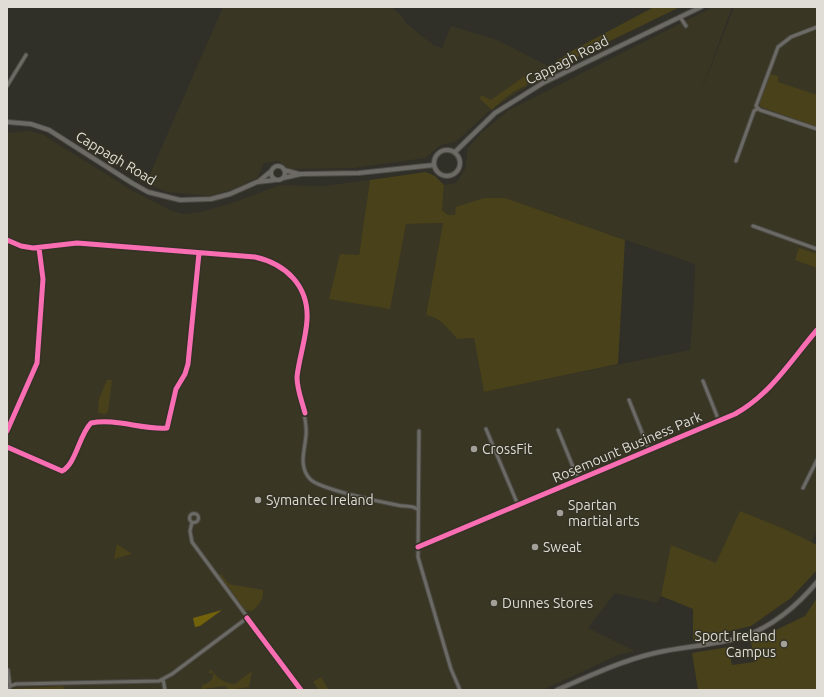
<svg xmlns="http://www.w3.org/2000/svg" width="824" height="697" font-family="Ubuntu,sans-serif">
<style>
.built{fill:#3a3624}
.green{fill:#49411a}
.water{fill:#72620c}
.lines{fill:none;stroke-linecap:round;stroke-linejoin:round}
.minor-casing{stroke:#4c4a45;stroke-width:5}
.tertiary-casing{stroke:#4c4a45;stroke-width:6}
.minor{stroke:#6c6a64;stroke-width:3}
.tertiary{stroke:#6c6a64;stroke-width:4}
.cycleway-casing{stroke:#343224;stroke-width:8}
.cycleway{stroke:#f96db3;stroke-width:5}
.poi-dot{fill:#a2a098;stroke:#343224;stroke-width:1.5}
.labels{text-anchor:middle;stroke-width:3;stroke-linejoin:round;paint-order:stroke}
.street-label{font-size:14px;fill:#dfddd5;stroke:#343224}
.poi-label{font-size:14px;fill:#dfddd5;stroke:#343224;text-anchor:start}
</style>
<rect width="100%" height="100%" fill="#302f28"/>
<path class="built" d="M223,7H391L402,16L405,22L419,34L435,46L442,48L451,26L497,40L554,69L489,111L460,138L455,142L441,145L425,158L354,168L290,169L278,161L264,163L258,177L234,189L209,196L167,192L146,183Z
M713,7H732L698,100L734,7H817V530L811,543L716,564L661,596L657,603L615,593L588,628L635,651L618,655L543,690H7V133L28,131L42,134L133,191L172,211L184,214L201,212L226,205L280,185L323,186L370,180L359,255L389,309L406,224L443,223L426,315L431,316L448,327L457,339L474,338L484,392L690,350L694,301L695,264L505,198L455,215H448L442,210L444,185L456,183L465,170L468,148L481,133L509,110Z"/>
<path class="green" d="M654,7H680L561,65L558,60L575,49Z
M770,74L778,76V82L817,95V127L761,107L759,102Z
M525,76L529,78L526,86C512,91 502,100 492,110L480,99L481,95L491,100Z
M426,172L435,176L444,185L442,210L448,215H455L456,207L484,198H505L625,240L618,364L484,392L474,338L457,339C449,329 439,317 426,315L443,223L406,224L390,309L329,299L340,254L359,255L370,180Z
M799,248L817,254V268L795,260Z
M107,380H112L108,412L103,415V413H98L99,399Z
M740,511L784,529L817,545V570L791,598L751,626L693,640V609L661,596L671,545L716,563Z
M117,544L132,554L114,559Z
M221,574L229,584L233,585L263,590C264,599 259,605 252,611L245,610L219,575Z
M817,598V690H698L692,653L728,647L732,665L754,662L751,642L805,616Z
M210,669C218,678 223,683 235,684L252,671L249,687L229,690L225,686L202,689V685C209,683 213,681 213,673H209Z
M321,677L328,689L319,690L313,682Z
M63,686L64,690H11V689Z"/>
<path class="water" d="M222,610L200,626L195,627L193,618Z"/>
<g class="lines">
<defs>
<path id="minor" d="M680,17L686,26
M817,27L791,37L778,47L756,106L760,110L817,129
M7,86L26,55
M736,161L754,111L757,109
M753,226L817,249
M7,240L21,246L33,248L77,243L255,257C286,264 311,288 307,321C305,340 298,359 297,378C297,398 308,415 306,435C305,450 298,466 310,479C319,489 381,502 397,505C403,507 412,505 417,509
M703,381L719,421
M629,400L649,450
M486,429L518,505
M558,430L578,479
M7,431L37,363L43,279L39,248
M419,431L418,557L451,669L460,690
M7,447L62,471C76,464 79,435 91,423C116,418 142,430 167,428L176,389L185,374L188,364L199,253
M803,488L817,460
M189.5 518a4.5 4.5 0 1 1 9 0a4.5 4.5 0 1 1-9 0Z
M192,522L190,531L192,542L301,690
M418,547L735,414C771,394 791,360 817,330
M8,670L10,686L8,690
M163,679L165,690
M10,686L16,684L159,681L172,674L247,618"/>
<path id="tertiary" d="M7,122L31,124L49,130L132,183L148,192L180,200L211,199L230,194L257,182L275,180
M434 163a13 13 0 1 1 26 0a13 13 0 1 1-26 0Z
M455,152L495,113L543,83L701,7
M271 173a7 7 0 1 1 14 0a7 7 0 1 1-14 0Z
M284,170L299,174
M283,178L301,174L359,173L434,165
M258,182L270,172
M557,690C589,676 621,661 655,653C683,646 713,646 742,637C771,628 798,605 817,582"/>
</defs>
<use href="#minor" class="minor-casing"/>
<use href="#tertiary" class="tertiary-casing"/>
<use href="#minor" class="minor"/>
<use href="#tertiary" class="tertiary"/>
<defs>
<path id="cycleway" d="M7,240L21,246L33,248L77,243L255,257C286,264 309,286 307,320C306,339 299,358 297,377C297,390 302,401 305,413
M7,431L37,363L43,279L39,248
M7,447L62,471C76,464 79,435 91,423C116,418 142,430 167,428L176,389L185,374L188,364L199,253
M418,547L735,414C771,394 791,360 817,330
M247,618L301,690"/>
</defs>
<use href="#cycleway" class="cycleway-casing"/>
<use href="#cycleway" class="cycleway"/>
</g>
<g class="poi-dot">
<circle cx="474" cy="449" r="4"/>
<circle cx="258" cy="500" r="4"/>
<circle cx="560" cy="513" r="4"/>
<circle cx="535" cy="547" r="4"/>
<circle cx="494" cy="603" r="4"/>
<circle cx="784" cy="644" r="4"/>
</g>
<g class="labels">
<g class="street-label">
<text transform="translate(567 60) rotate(-27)" y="5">Cappagh Road</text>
<text transform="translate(116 158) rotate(31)" y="5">Cappagh Road</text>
<text transform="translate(627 447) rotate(-23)" y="5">Rosemount Business Park</text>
</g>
<g class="poi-label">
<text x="482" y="454">CrossFit</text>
<text x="266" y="505">Symantec Ireland</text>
<text x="568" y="510">Spartan<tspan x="568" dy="16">martial arts</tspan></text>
<text x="543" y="552">Sweat</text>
<text x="502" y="608">Dunnes Stores</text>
<text x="776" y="641" text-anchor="end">Sport Ireland<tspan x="776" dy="16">Campus</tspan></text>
</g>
</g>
<rect width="824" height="697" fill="none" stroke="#dfddd5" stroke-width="16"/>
</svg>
